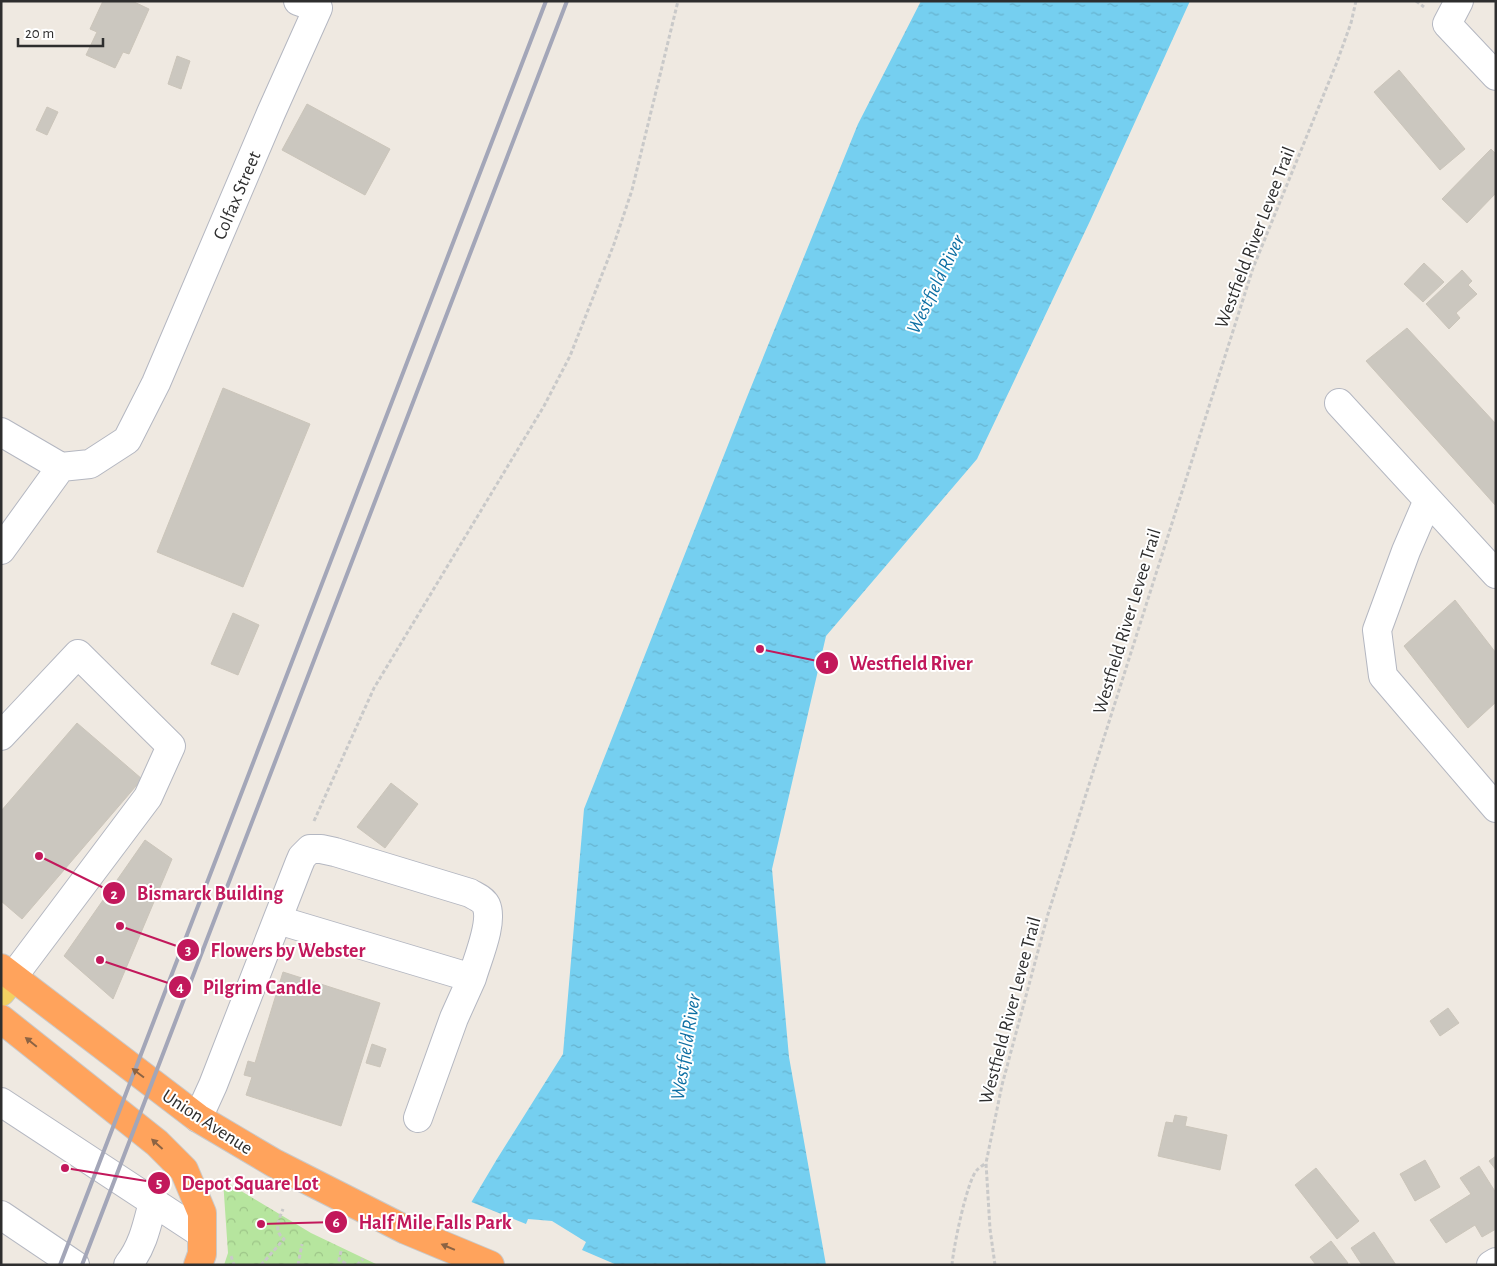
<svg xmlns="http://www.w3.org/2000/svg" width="1497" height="1266" font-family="'Alegreya Sans',sans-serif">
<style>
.park{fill:url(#park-crowns)}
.water{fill:url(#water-ripples)}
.pier{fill:#efe9e1}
.building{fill:#cbc7bf;stroke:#cbc5ba}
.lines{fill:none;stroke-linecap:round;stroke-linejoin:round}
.minor-casing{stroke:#b4b7c1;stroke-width:30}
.major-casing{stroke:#c9c9c9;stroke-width:30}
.highway-casing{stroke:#c9c9c9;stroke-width:30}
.path{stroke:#c9c9c9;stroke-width:3;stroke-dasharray:4 2.5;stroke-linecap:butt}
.minor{stroke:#fff;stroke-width:28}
.major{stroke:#f2d163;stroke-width:28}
.highway{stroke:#ffa35c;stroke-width:28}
.rail{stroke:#a3a6b8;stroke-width:4}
.oneway{fill:#8c6343}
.labels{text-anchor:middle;stroke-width:4;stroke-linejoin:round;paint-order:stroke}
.street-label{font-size:19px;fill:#2e2e2e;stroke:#fff}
.water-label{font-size:20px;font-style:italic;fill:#0d6fa3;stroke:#fff}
.leader{fill:none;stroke:#c2185b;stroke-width:2}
.callout-dot{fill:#c2185b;stroke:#fff;stroke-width:2}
.mark-label{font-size:15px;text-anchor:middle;font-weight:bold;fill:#fff}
.callout-label{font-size:20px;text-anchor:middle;font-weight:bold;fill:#c2185b;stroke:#fff;stroke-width:4;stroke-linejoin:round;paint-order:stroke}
</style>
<defs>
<pattern id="park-crowns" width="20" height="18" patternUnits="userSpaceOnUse" patternTransform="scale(1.25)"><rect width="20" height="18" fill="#b6e59e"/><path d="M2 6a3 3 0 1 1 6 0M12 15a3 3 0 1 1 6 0" fill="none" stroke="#9dc588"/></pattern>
<pattern id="water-ripples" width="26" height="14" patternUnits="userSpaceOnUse" patternTransform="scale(1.25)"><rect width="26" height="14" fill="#75cff0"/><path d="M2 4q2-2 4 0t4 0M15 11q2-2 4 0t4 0" fill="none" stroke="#66b2ce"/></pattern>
</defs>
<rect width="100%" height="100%" fill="#efe9e1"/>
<path class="park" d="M223,1180L311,1233L378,1265H224L228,1253Z"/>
<path class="water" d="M921,1H1190L1090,221L977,459L826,636L772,869L789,1057L826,1265H434L497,1159L563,1054L584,809L747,397L858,124Z"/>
<path class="pier" d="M469,1201L526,1224L528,1219L552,1221L586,1242L582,1250L617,1265H431Z"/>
<path class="building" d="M103,1H132L149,9L129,54L123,52L115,68L86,55L97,32L90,29Z
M177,56L190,61L181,89L168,84Z
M1399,70L1465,149L1440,170L1374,92Z
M307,104L390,149L365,195L282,150Z
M47,107L58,112L47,135L36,130Z
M1491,149L1496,154V193L1467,223L1442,199Z
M1424,263L1444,282L1423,302L1404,284Z
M1462,270L1472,281L1468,285L1477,294L1456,313L1460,318L1449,329L1426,304Z
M1407,328L1496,424V506L1366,361Z
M223,388L310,424L243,587L157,552Z
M1455,600L1496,653V702L1468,728L1404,646Z
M233,613L259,625L238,675L211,664Z
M77,723L142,779L22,919L1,901V811Z
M391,783L418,804L385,848L357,827Z
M145,840L172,859L113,999L64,956Z
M283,972L380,1003L341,1126L246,1095L252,1077L244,1075L248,1061L255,1063Z
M1448,1008L1459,1023L1440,1036L1430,1021Z
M372,1044L386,1049L380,1067L366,1063Z
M1175,1115L1187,1117L1185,1126L1227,1135L1220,1170L1158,1156L1166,1122L1173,1123Z
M1496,1156V1170L1489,1161Z
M1425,1160L1440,1187L1415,1201L1400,1174Z
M1479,1166L1496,1193V1229L1482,1237L1475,1225L1446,1243L1430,1220L1471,1194L1460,1178Z
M1316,1168L1359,1221L1337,1239L1295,1185Z
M1374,1232L1396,1265H1362L1351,1248Z
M1331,1241L1348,1263L1346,1265H1316L1310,1257Z"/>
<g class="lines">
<defs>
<path id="minor" d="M1459,1L1447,24L1496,76
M1339,403L1496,574
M1,432L61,467L90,464L127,440L156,383L271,113L318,8L298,1
M1428,500L1406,551L1377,630L1383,676L1496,808
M1,550L61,467
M1,736L78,654L171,746L148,797L12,978
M1,1102L202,1234
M198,1118L213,1085L299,864L302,857L310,849H321L335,852L470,893C475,896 483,899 486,905C494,922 477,960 472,978L278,920
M418,1118L454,1018L472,978
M1,1215L75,1265
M128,1265C143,1246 147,1225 153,1202
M1491,1265L1496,1262"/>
<path id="major" d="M1,992L12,978"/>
<path id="highway" d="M1,968L198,1118L274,1163L406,1230L490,1265
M1,1019L157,1143L184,1170L202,1213V1254L198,1265"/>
</defs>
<use href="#minor" class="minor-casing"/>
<use href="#major" class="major-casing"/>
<use href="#highway" class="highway-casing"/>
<path class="path" d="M1416,1L1424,7
M314,821L374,688L544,406L570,356L614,244L632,190L678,1
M341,1251L339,1260L349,1265
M231,1256L234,1265
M261,1265L284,1239C273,1231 279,1219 283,1209
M298,1265L302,1244
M357,1265L363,1259
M952,1265C953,1249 967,1180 977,1170C979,1168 983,1165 986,1163
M995,1265L990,1229L986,1163L1002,1085L1048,914L1253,268L1337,62L1351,23L1356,1"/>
<use href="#minor" class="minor"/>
<use href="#major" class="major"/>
<use href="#highway" class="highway"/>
<path class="rail" d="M60,1265L546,1
M82,1265L567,1"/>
</g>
<defs><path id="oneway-solid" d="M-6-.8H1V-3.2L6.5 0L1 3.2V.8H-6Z" transform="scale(1.25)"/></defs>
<g class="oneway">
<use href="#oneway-solid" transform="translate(31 1042) rotate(-141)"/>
<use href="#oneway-solid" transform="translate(138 1073) rotate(-143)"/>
<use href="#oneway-solid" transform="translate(157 1144) rotate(-138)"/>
<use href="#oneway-solid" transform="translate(448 1247) rotate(-157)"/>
</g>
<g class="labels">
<g class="street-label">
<text transform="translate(236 195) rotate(-67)" y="7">Colfax Street</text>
<text transform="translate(1254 237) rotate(-69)" y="7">Westfield River Levee Trail</text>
<text transform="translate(1126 621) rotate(-73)" y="7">Westfield River Levee Trail</text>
<text transform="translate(1009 1010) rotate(-75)" y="7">Westfield River Levee Trail</text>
<text transform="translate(208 1121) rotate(33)" y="7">Union Avenue</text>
</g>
<g class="water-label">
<text transform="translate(935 284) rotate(-64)" y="7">Westfield River</text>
<text transform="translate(685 1047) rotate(-81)" y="7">Westfield River</text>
</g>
</g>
<path class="leader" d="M760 649L827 663M39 856L114 893M120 926L188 950M100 960L180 987M65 1168L159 1183M261 1224L336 1222"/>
<g class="callout-dot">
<circle cx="760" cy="649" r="5"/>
<circle cx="39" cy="856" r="5"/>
<circle cx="120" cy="926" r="5"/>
<circle cx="100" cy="960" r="5"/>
<circle cx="65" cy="1168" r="5"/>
<circle cx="261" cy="1224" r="5"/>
<circle cx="827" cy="663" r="12"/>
<circle cx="114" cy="893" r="12"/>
<circle cx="188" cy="950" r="12"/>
<circle cx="180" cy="987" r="12"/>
<circle cx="159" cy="1183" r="12"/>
<circle cx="336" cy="1222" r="12"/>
</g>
<g class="mark-label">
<text x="827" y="668">1</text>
<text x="114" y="899">2</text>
<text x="188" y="955">3</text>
<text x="180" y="992">4</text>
<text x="159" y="1188">5</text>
<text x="336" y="1227">6</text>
</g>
<g class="callout-label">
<text x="911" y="670">Westfield River</text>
<text x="210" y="900">Bismarck Building</text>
<text x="288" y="957">Flowers by Webster</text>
<text x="262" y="994">Pilgrim Candle</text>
<text x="250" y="1190">Depot Square Lot</text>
<text x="435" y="1229">Half Mile Falls Park</text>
</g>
<rect width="1497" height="1266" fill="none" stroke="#2e2e2e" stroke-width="5"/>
<path d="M18 38v8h85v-8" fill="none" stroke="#2e2e2e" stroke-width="2.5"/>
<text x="25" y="38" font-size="15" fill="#2e2e2e" stroke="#ffffff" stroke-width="4" paint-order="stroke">20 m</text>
</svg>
